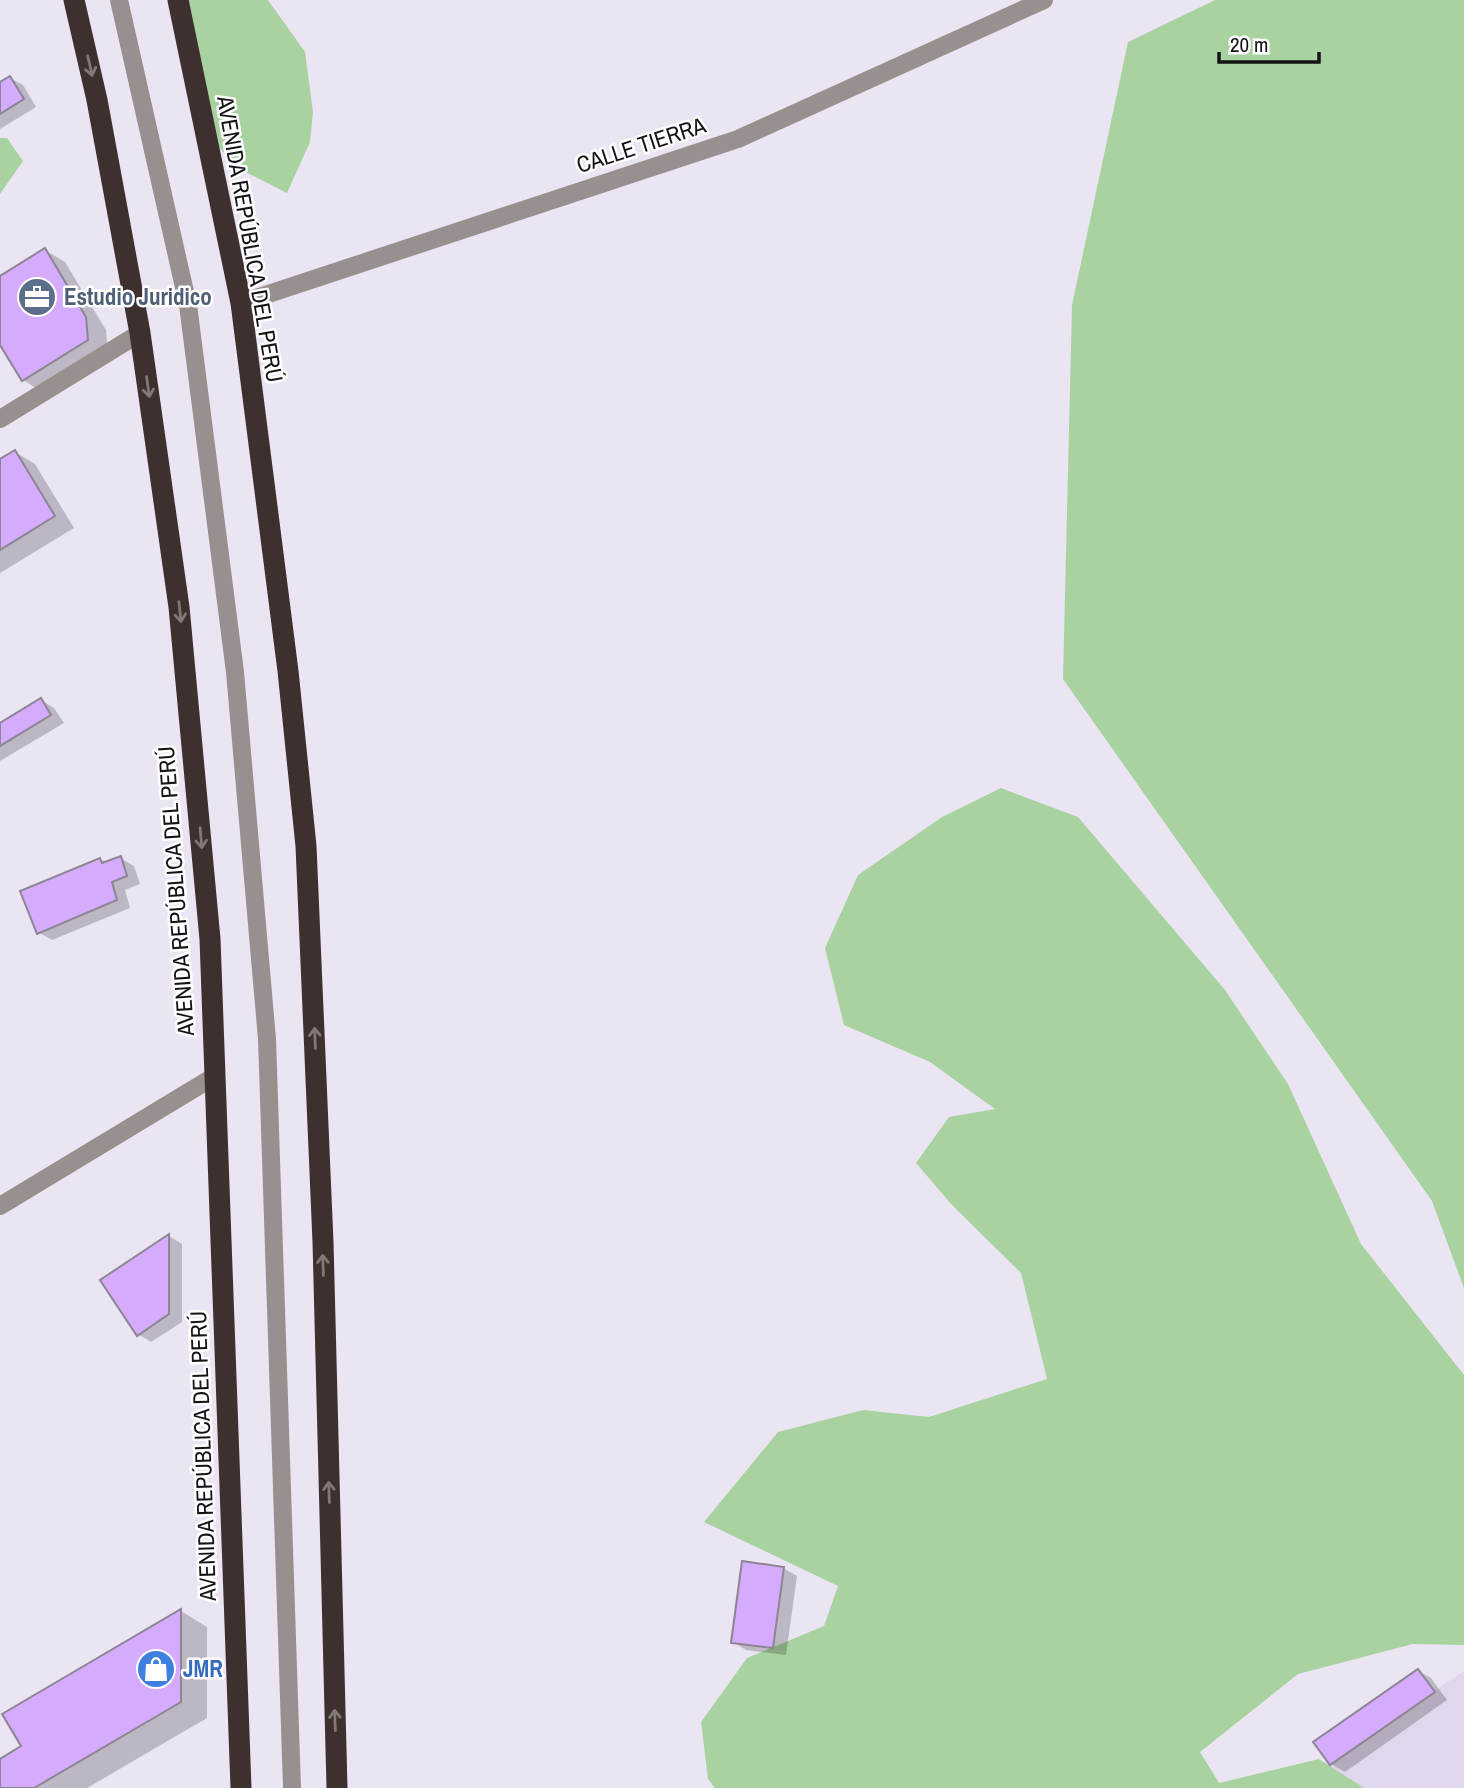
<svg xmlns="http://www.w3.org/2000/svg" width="1464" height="1788" font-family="'Archivo Narrow',sans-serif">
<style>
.built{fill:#e1d7ec}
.green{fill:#a9d2a1}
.shadow{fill:#0003}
.building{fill:#d5abfd;stroke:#8c8593;stroke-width:2}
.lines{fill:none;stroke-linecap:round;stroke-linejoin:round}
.minor{stroke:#97908e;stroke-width:18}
.highway{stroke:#3e302e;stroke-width:21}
.oneway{stroke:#827877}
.labels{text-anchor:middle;stroke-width:5;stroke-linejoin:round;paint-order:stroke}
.street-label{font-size:23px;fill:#151318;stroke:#fff}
.service-label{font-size:23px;font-weight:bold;fill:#4e5e75;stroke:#fff;text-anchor:start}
.shop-label{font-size:23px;font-weight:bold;fill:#366cbe;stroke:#fff;text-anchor:start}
</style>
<rect width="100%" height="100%" fill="#ebe5f3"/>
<path class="built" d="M1464,1671V1788H1286Z"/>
<path class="green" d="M183,0H268L305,52L313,112L310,142L287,193L234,166L216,143Z
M1215,0H1464V1288L1432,1201L1063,679L1072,305L1128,42Z
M0,138H7L23,161L0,194Z
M1001,788L1078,817L1225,990L1288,1084L1361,1244L1464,1375V1645L1413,1644L1298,1674L1200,1752L1219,1783L1319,1759L1364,1788H715L708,1779L701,1722L747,1658L824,1626L838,1586L704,1522L778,1432L863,1410L929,1417L1047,1379L1021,1273L952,1205L916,1163L949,1117L995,1109L930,1062L844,1025L825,948L858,875L942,817Z"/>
<path class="shadow" d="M10,78L23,85L36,107L0,129V84Z
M45,250L65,262L106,330L108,352L43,392L23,380L0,342V278Z
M15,452L35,464L74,528L0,573V461Z
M41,700L54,708L64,723L0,761V725Z
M120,858L134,866L140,884L125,890L130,908L52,940L38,932L100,859L106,863Z
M169,1236L182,1244V1322L151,1342L138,1334L102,1281Z
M783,1568L797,1576L786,1655L746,1650L733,1642Z
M181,1611L207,1627V1718L87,1788H0V1761L24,1747L4,1715Z
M1418,1671L1431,1678L1447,1700L1345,1772L1331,1764Z"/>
<path class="building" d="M10,76L24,99L0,114V82Z
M45,248L86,317L88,340L22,381L0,345V276Z
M15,450L55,516L0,550V459Z
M41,698L51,715L0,746V723Z
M121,856L127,876L112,882L117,900L37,934L20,891L100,858L102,863Z
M169,1234V1314L137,1336L100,1280Z
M742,1561L784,1567L773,1648L731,1643Z
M181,1609V1702L34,1788H0V1759L21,1746L2,1714Z
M1418,1669L1435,1692L1330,1765L1313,1742Z"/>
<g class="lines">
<path class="minor" d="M119,0L188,305L235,672L267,1039L292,1788
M241,303L738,139L1044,0
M0,419L140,333
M0,1206L215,1076"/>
<path class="highway" d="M74,0L97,100L140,333L179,607L210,939L241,1788
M178,0L241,303L288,671L306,846L323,1242L337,1788"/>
</g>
<defs><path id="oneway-shaft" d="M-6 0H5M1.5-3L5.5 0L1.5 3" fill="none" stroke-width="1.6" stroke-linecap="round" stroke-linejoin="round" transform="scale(1.75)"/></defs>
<g class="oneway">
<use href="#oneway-shaft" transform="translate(90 66) rotate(77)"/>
<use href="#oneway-shaft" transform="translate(148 387) rotate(82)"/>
<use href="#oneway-shaft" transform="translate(180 612) rotate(84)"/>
<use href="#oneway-shaft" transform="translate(201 838) rotate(85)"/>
<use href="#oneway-shaft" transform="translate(315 1038) rotate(-92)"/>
<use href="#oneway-shaft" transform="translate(323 1265) rotate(-92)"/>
<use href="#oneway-shaft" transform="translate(329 1492) rotate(-92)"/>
<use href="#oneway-shaft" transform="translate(335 1720) rotate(-92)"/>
</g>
<defs>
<symbol id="office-disc" viewBox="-11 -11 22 22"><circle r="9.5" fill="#5c6f8a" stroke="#fff"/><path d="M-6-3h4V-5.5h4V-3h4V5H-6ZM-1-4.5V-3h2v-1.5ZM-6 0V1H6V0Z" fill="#fff"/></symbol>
<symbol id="shop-disc" viewBox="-11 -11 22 22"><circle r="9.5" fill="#3f7fe0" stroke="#fff"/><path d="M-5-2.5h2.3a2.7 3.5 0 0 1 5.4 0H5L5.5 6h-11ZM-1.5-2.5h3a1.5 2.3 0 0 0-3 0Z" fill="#fff"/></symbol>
</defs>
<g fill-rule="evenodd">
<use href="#office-disc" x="15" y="275" width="44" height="44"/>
<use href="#shop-disc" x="134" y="1647" width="44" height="44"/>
</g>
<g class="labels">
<g class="street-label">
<text transform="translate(641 145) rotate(-18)" y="8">CALLE TIERRA</text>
<text transform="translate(250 239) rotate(80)" y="8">AVENIDA REPÚBLICA DEL PERÚ</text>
<text transform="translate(176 891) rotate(-94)" y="8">AVENIDA REPÚBLICA DEL PERÚ</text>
<text transform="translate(203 1456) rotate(-92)" y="8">AVENIDA REPÚBLICA DEL PERÚ</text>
</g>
<g class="service-label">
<text x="64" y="305">Estudio Juridico</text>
</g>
<g class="shop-label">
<text x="183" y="1677">JMR</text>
</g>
</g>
<path d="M1219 52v10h100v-10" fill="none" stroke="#151318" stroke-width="3.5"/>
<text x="1230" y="52" font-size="21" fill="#151318" stroke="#ffffff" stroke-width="5" paint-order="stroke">20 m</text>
</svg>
